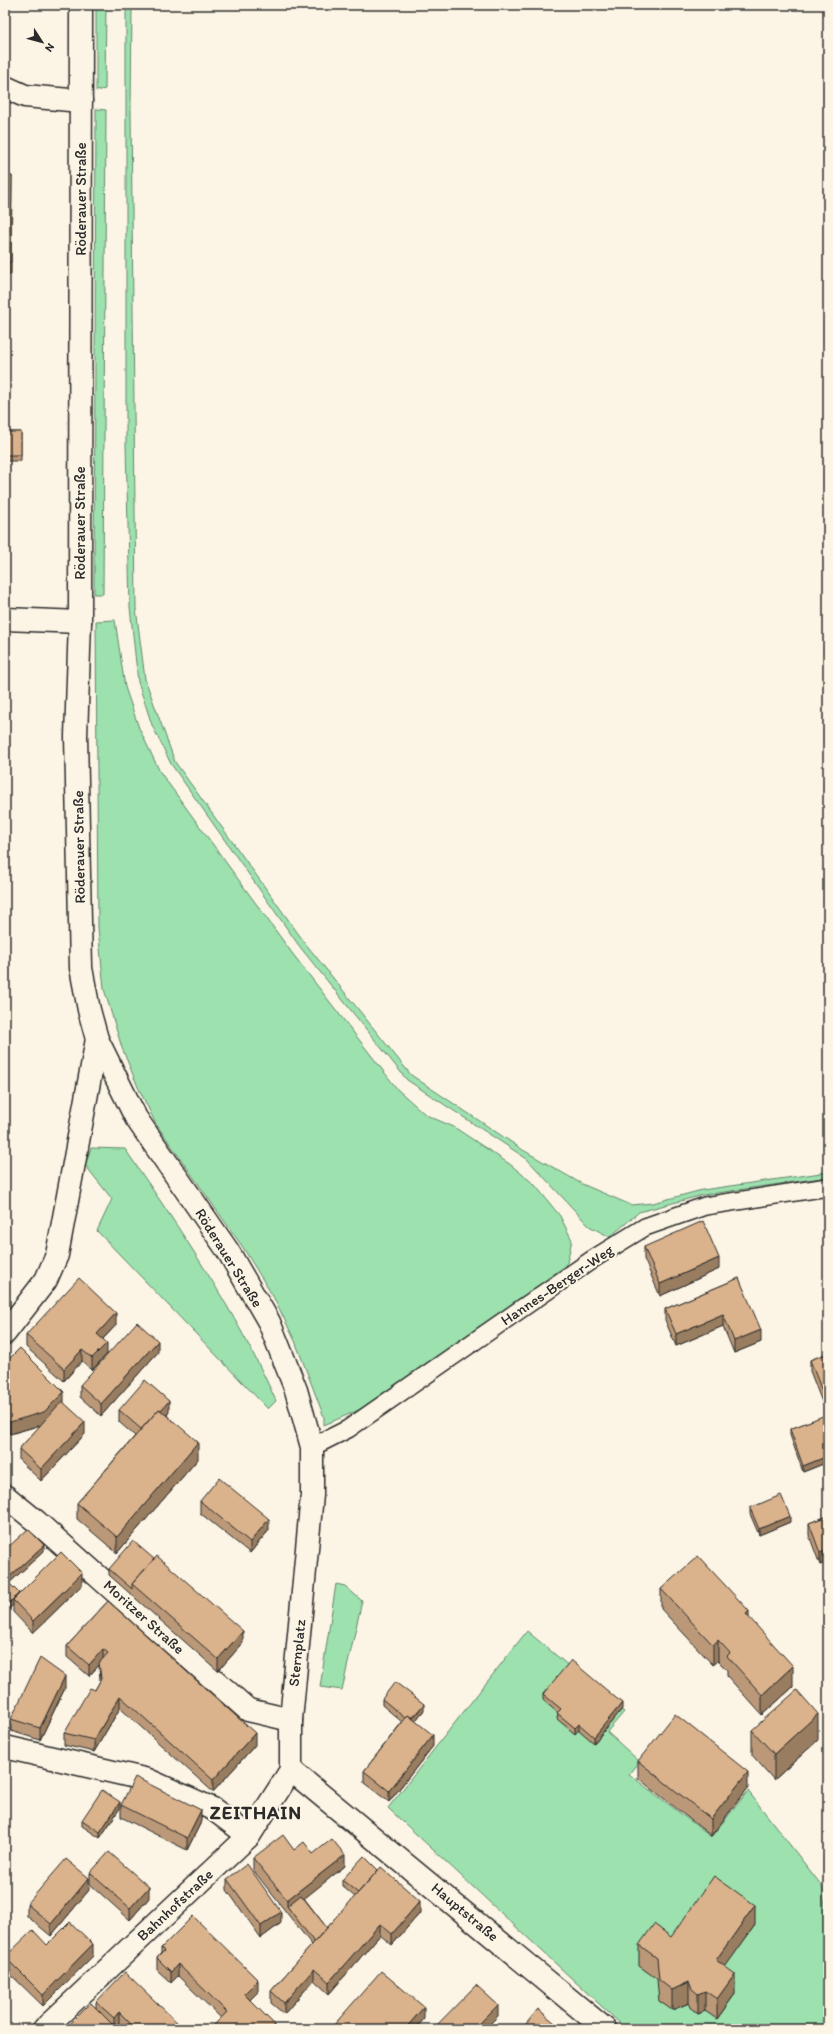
<svg xmlns="http://www.w3.org/2000/svg" width="833" height="2034" font-family="Itim,sans-serif">
<style>
.green{fill:#9ce1ae;stroke:#64866c}
.lines{fill:none;stroke-linecap:round;stroke-linejoin:round}
.service-casing{stroke:#2b2b2b;stroke-width:20}
.minor-casing{stroke:#2b2b2b;stroke-width:25}
.tertiary-casing{stroke:#2b2b2b;stroke-width:25}
.service{stroke:#fcf5e5;stroke-width:17}
.minor{stroke:#fcf5e5;stroke-width:22}
.tertiary{stroke:#fcf5e5;stroke-width:22}
.wall{fill:#bb9978;stroke:#2b2b2b}
.shaded-wall{fill:#997d61;stroke:#2b2b2b}
.building{fill:#dab28b;stroke:#2b2b2b}
.labels{text-anchor:middle;stroke-width:4;stroke-linejoin:round;paint-order:stroke}
.street-label{font-size:15px;fill:#2b2b2b;stroke:#fcf5e5}
.district-label{font-size:19px;font-weight:bold;letter-spacing:1px;fill:#2b2b2b;stroke:#fcf5e5}
</style>
<rect width="100%" height="100%" fill="#fcf5e5"/>
<filter id="ink" filterUnits="userSpaceOnUse"><feTurbulence type="fractalNoise" baseFrequency=".025" numOctaves="2"/><feDisplacementMap in="SourceGraphic" scale="8" xChannelSelector="R" yChannelSelector="G"/><feConvolveMatrix kernelMatrix="1 2 1 2 8 2 1 2 1" color-interpolation-filters="sRGB"/></filter>
<g filter="url(#ink)">
<path class="green" d="M96,5H106L105,89L96,91Z
M126,5H132L131,109L136,608L145,679L175,762L305,943L411,1075L523,1150L582,1184L631,1205L653,1203L702,1190L828,1172V1177L703,1195L639,1212L610,1237L589,1226L527,1159L407,1080L300,947L171,764L152,725L138,682L130,607L126,445Z
M96,109L106,110L103,594H94Z
M115,620L125,687L139,728L160,772L292,953L398,1090L426,1115L454,1127L511,1165L535,1185L560,1216L572,1240L566,1267L375,1403L324,1425V1417L295,1341L274,1298L242,1246L156,1124L138,1087L122,1048L104,989L98,928L96,621Z
M91,1148L125,1149C181,1231 235,1309 276,1401L268,1409L97,1231L112,1199L85,1165Z
M336,1584L345,1586L362,1601L342,1690L320,1687Z
M527,1631L624,1712L607,1732L639,1761L629,1774L711,1837L748,1791L822,1886L828,1926V2006L823,2029H626L388,1808Z"/>
<g class="lines">
<defs>
<path id="service" d="M312,1447L348,1429L593,1259L645,1227L705,1206L828,1187"/>
<path id="minor" d="M5,87L25,96L81,101
M5,619L80,622
M5,1333L46,1280L57,1255L97,1039
M5,1496L37,1522L248,1710L291,1720
M5,1747L148,1780L213,1809L249,1836
M291,1770L605,2029"/>
<path id="tertiary" d="M44,2029L249,1836L291,1770V1720L312,1495V1447L296,1390L269,1322L228,1251L136,1118L97,1039L89,1010L81,968L76,736L80,622L81,5"/>
</defs>
<use href="#service" class="service-casing"/>
<use href="#minor" class="minor-casing"/>
<use href="#tertiary" class="tertiary-casing"/>
<use href="#service" class="service"/>
<use href="#minor" class="minor"/>
<use href="#tertiary" class="tertiary"/>
</g>
<path class="wall" d="M5,176H12L11,274H5Z
M5,432H21V461H5Z
M644,1247L719,1269L660,1296L644,1259Z
M739,1278L761,1342L734,1353L723,1326L676,1346L665,1320V1309Z
M116,1325L103,1339L107,1354L92,1370L82,1361L64,1381L26,1347V1335Z
M158,1352L101,1416L80,1397V1385Z
M828,1353V1462L803,1472L790,1435V1429L827,1415L810,1371V1360Z
M5,1363L64,1403L85,1434L41,1481L19,1460V1449L41,1425L10,1434L5,1428Z
M119,1410L169,1412L167,1415L198,1459L117,1553L77,1519V1503L135,1436L119,1422Z
M200,1501L269,1530L250,1553L200,1513Z
M750,1508L790,1522L759,1535L750,1514Z
M828,1516V1563V1562L820,1565L809,1535V1523Z
M5,1550L44,1551L9,1583L19,1594L82,1585L33,1633L13,1612V1605L5,1613Z
M109,1569L243,1643L218,1671L109,1575Z
M661,1589L749,1618L793,1687L762,1715L727,1676V1670L718,1661L713,1665L661,1609Z
M108,1601L255,1745L213,1792L120,1708L94,1752L64,1745V1733L95,1690L100,1681L99,1665L89,1676L67,1657V1646Z
M65,1688L40,1740L11,1731V1719Z
M543,1694L622,1709L594,1743L579,1730L575,1734L557,1719L558,1713L543,1700Z
M382,1699L424,1710L415,1721L433,1746L389,1802L364,1783V1771L402,1722L382,1705Z
M752,1730L818,1740L774,1780L752,1755Z
M638,1761L748,1788L711,1836L638,1778Z
M121,1805L201,1822L187,1850L121,1817Z
M120,1808L100,1838L82,1826V1820Z
M294,1850L313,1854L345,1866L304,1898L327,1928L355,1897L342,1886V1880L420,1913L392,1945L380,1935L329,1994L314,1980L284,2014L271,2003V1991L312,1945L253,1870V1858Z
M90,1873L149,1898L130,1920L90,1884Z
M227,1879L281,1923L261,1938L227,1890Z
M89,1890L51,1936L27,1916V1904Z
M755,1925L725,1966L735,1994L717,2019L705,2011L698,2014L692,2009L689,2003L672,2010L659,2001L657,1979L639,1966V1945L671,1937Z
M47,1945L93,1956L43,2006L5,1969V1957Z
M161,1948L258,1992L250,2000L275,2029L221,2018L178,1976L171,1983L157,1970V1958L161,1953Z
M96,2002L184,2029H124L119,2024L114,2029H69V2025L96,2009Z
M424,2019L415,2029H333V2026Z"/>
<path class="shaded-wall" d="M719,1258V1269L660,1296V1284Z
M116,1313V1325L97,1345V1334Z
M723,1314V1326L676,1346V1334Z
M761,1330V1342L734,1353V1341Z
M158,1341V1352L101,1416V1404Z
M107,1343V1354L92,1370V1358Z
M82,1350V1361L64,1381V1369Z
M64,1392V1404L44,1424L10,1434V1422Z
M169,1401V1412L143,1443V1431Z
M828,1403V1415H827V1404Z
M85,1422V1434L41,1481V1469Z
M198,1442V1459L117,1553V1537Z
M828,1456V1462L803,1472V1466Z
M790,1516V1522L759,1535V1529Z
M269,1519V1530L250,1553V1542Z
M44,1545V1551L6,1586V1580Z
M828,1550V1562L820,1565V1553Z
M82,1573V1585L33,1633V1621Z
M19,1593V1599L13,1600V1605L5,1613V1607Z
M749,1611V1632L746,1614Z
M243,1631V1643L218,1671V1659Z
M718,1640V1661L713,1665V1645Z
M103,1649V1661L89,1676V1665Z
M793,1666V1687L762,1715V1695Z
M65,1676V1688L40,1740V1728Z
M120,1696V1708L94,1752V1740Z
M622,1703V1709L594,1743V1737Z
M424,1704V1710L410,1728V1722Z
M818,1714V1740L774,1780V1754Z
M579,1724V1730L575,1734V1728Z
M255,1733V1745L213,1792V1780Z
M433,1735V1746L389,1802V1791Z
M748,1772V1788L711,1836V1819Z
M120,1802V1808L100,1838V1832Z
M201,1810V1822L187,1850V1838Z
M345,1855V1866L290,1910L287,1906V1900Z
M89,1878V1890L51,1936V1924Z
M149,1887V1898L130,1920V1908Z
M420,1901V1913L392,1945V1934Z
M755,1905V1925L716,1980V1960Z
M281,1912V1923L261,1938V1926Z
M380,1924V1935L329,1994V1982Z
M93,1944V1956L43,2006V1995Z
M178,1964V1976L171,1983V1972Z
M314,1969V1980L284,2014V2003Z
M735,1974V1994L717,2019V1999Z
M258,1980V1992L244,2006V1994Z
M689,1982V2003L672,2010V1990Z
M705,1991V2011L698,2014V1994Z
M498,2005V2016L485,2029H474Z
M424,2007V2019L415,2029H405Z
M119,2012V2024L114,2029H110L114,2026V2018Z
M275,2025V2029H271Z"/>
<path class="building" d="M5,176H12L11,262H5Z
M5,432H21V455H5Z
M703,1221L719,1258L660,1284L644,1247Z
M79,1278L116,1313L97,1334L107,1343L92,1358L82,1350L64,1369L26,1335Z
M739,1278L761,1330L734,1341L723,1314L676,1334L665,1309Z
M137,1322L158,1341L101,1404L80,1385Z
M20,1348L64,1392L44,1412L10,1422L5,1417V1363Z
M828,1353V1403L827,1404L810,1360Z
M145,1380L169,1401L161,1410L159,1409L141,1429L119,1410Z
M62,1401L85,1422L41,1469L19,1449Z
M159,1409L198,1442L117,1537L77,1503Z
M828,1414V1456L803,1466L790,1429Z
M219,1478L269,1519L250,1542L200,1501Z
M781,1495L790,1516L759,1529L750,1508Z
M828,1516V1552V1550L820,1553L809,1523Z
M28,1529L44,1545L6,1580L19,1593L5,1607V1550Z
M133,1541L154,1559L132,1584V1589L109,1569Z
M61,1552L82,1573L33,1621L13,1600Z
M157,1556L243,1631L218,1659L132,1584Z
M698,1556L749,1611L746,1614L793,1666L762,1695L727,1656L730,1653L718,1640L713,1645L661,1589Z
M108,1601L255,1733L213,1780L120,1696L94,1740L64,1733L90,1688L95,1690L101,1679L99,1663L108,1653L103,1649L89,1665L67,1646Z
M40,1658L65,1676L40,1728L11,1719Z
M571,1660L622,1703L594,1737L579,1724L575,1728L557,1713L561,1709L543,1694Z
M395,1682L424,1704L412,1718L408,1715L405,1718L382,1699Z
M797,1690L818,1714L774,1754L752,1730Z
M675,1714L748,1772L711,1819L638,1761Z
M408,1715L433,1735L389,1791L364,1771Z
M135,1777L201,1810L187,1838L121,1805Z
M102,1790L120,1802L100,1832L82,1820Z
M283,1835L294,1850L304,1842L313,1854L332,1839L345,1855L287,1900L253,1858Z
M109,1852L149,1887L130,1908L90,1873Z
M364,1856L378,1870L358,1893L342,1880Z
M66,1859L89,1878L51,1924L27,1904Z
M247,1864L281,1912L261,1926L227,1879Z
M381,1867L420,1901L392,1934L380,1924L329,1982L314,1969L284,2003L271,1991Z
M714,1876L755,1905L716,1960L735,1974L717,1999L705,1991L698,1994L692,1989L689,1982L672,1990L659,1980L657,1958L639,1945L654,1924L671,1937Z
M301,1895L327,1928L314,1942L287,1906Z
M193,1916L258,1980L244,1994L275,2025L271,2029H210L227,2012L178,1964L171,1972L157,1958L164,1951L161,1948Z
M70,1922L93,1944L43,1995L5,1957L33,1930L47,1945Z
M381,1971L424,2007L405,2029H337L333,2026Z
M125,1972L184,2029H136L119,2012L114,2018L96,2002Z
M476,1985L498,2005L474,2029H433Z
M91,2003L114,2026L110,2029H73L69,2025Z
M538,2009L561,2028L560,2029H522Z"/>
</g>
<g class="labels">
<g class="street-label">
<text transform="translate(81 199) rotate(-90)" y="5">Röderauer Straße</text>
<text transform="translate(80 523) rotate(-90)" y="5">Röderauer Straße</text>
<text transform="translate(79 847) rotate(-91)" y="5">Röderauer Straße</text>
<text transform="translate(229 1258) rotate(58)" y="5">Röderauer Straße</text>
<text transform="translate(557 1285) rotate(-34)" y="5">Hannes-Berger-Weg</text>
<text transform="translate(144 1617) rotate(42)" y="5">Moritzer Straße</text>
<text transform="translate(297 1653) rotate(-84)" y="5">Sternplatz</text>
<text transform="translate(175 1905) rotate(-43)" y="5">Bahnhofstraße</text>
<text transform="translate(465 1912) rotate(40)" y="5">Hauptstraße</text>
</g>
<g class="district-label">
<text x="256" y="1819">ZEITHAIN</text>
</g>
</g>
<rect width="833" height="2034" fill="none" stroke="#fcf5e5" stroke-width="20"/>
<rect x="10" y="10" width="813" height="2014" fill="none" stroke="#2b2b2b" stroke-width="1.5" filter="url(#ink)"/>
<g transform="translate(42 42) rotate(126)" stroke="#fcf5e5" stroke-width="3" paint-order="stroke">
<path d="M0-3L7 15L0 10L-7 15Z" fill="#2b2b2b"/>
<text y="-6" font-size="11" font-weight="bold" text-anchor="middle" fill="#2b2b2b">N</text>
</g>
</svg>
